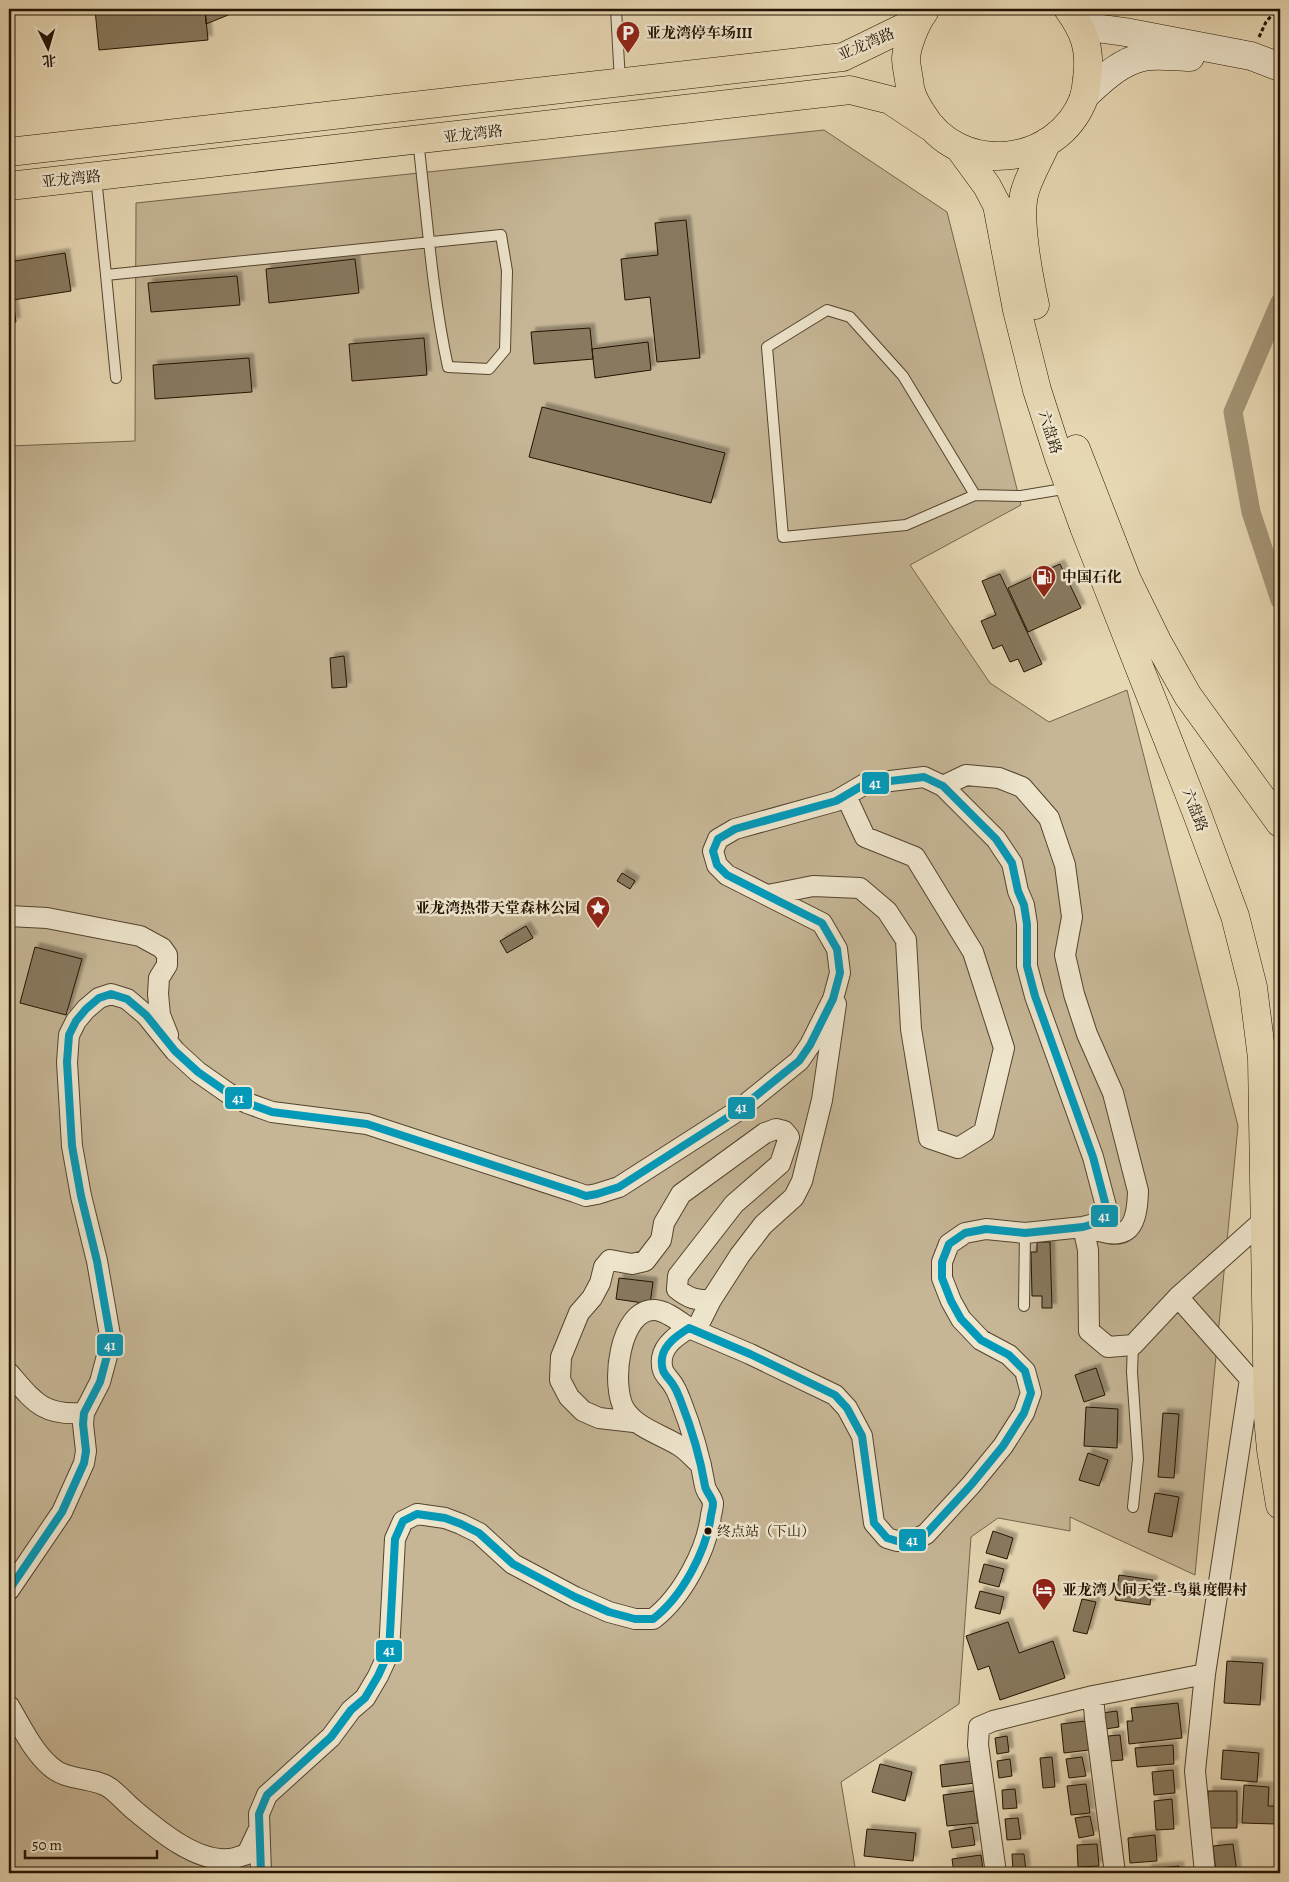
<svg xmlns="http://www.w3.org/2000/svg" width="1289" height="1882" font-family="Alegreya,'Noto Serif SC',serif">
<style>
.green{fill:#c6b696;stroke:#74644c}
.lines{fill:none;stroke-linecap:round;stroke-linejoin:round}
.canal{stroke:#a49577;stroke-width:19}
.building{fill:#88795e;stroke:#221201;filter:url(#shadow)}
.lane-casing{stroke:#53442e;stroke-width:12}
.street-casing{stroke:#53442e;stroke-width:22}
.secondary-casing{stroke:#221201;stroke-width:29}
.primary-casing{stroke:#221201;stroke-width:29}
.path{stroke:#221201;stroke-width:3;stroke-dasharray:4 2.5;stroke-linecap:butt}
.lane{stroke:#efe6ce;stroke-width:10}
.street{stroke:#efe6ce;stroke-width:20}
.secondary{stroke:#efe6ce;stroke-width:28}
.primary{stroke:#e7d8b4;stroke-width:28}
.bus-1-casing{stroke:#efe6ce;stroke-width:11}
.bus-1{stroke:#039aba;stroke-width:8}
.bus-dot{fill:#221201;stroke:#efe6ce;stroke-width:2}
.labels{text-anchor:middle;stroke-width:5;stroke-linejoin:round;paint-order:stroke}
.bus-label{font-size:14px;fill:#221201;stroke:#efe6ce;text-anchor:start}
.poi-label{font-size:15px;font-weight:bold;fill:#221201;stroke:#efe6ce;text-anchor:start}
.street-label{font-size:15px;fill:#221201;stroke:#efe6ce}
.line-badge{stroke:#efe6ce;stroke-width:2}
.badge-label{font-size:14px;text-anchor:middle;font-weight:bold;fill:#fff}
</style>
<defs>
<filter id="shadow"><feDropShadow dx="4.5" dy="-4.5" stdDeviation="1" flood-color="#0004"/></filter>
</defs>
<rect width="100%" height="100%" fill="#e7d8b4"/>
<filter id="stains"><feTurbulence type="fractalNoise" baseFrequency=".004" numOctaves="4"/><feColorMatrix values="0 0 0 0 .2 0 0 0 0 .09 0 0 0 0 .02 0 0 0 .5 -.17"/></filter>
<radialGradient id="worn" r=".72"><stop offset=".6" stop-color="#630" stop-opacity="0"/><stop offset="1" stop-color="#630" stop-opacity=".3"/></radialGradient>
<path class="green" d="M824,130L947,212L1021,505L910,565L990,683L1049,722L1127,690L1238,1126L1195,1575L1070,1517V1531L998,1518L971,1537L959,1704L841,1782L856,1873H9V446L135,441L136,203Z"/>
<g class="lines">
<path class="canal" d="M1280,302L1233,412L1251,512L1280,600"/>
</g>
<path class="building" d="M109,9H205L208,40L99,50L95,10Z
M205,9H243L206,24Z
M686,220L700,358L657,362L650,297L625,300L621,259L658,255L655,223Z
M65,253L71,291L13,300L16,322L9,323V262Z
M355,259L359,293L269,303L266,269Z
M237,276L240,305L151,312L148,283Z
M590,328L593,359L534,364L531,332Z
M424,338L427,375L352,381L349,344Z
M648,342L651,370L595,378L592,349Z
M249,358L252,392L155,399L153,365Z
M542,407L725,453L711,503L529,457Z
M1060,564L1081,608L1028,632L1008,588Z
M1000,574L1042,664L1024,672L1018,659L1010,662L1002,645L993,649L981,621L996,615L982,581Z
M344,656L347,687L332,688L330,658Z
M622,873L635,881L630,889L617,881Z
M526,926L533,938L507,953L500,941Z
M35,947L82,959L66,1015L20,1003Z
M1037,1242H1050L1052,1308H1042V1296H1032L1031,1252H1037Z
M619,1278L653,1282L650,1304L616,1299Z
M1096,1368L1105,1395L1084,1402L1075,1375Z
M1086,1407L1118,1409L1117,1448L1084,1446Z
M1163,1413L1179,1414L1174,1478L1158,1477Z
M1088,1453L1108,1460L1099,1486L1079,1480Z
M1155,1493L1179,1497L1172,1537L1148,1532Z
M993,1531L1013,1538L1007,1559L986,1553Z
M984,1564L1004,1569L999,1587L979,1582Z
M1119,1575L1153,1580L1150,1605L1115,1600Z
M980,1591L1004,1597L1000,1614L975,1608Z
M1082,1599L1096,1602L1087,1634L1073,1631Z
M1008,1622L1019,1653L1053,1641L1065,1678L1000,1700L989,1666L978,1670L966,1636Z
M1227,1661L1263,1663L1260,1705L1224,1703Z
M1178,1703L1182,1738L1129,1744L1127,1721H1133L1131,1708Z
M1117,1711L1119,1727L1105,1729L1102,1713Z
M1085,1721L1089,1750L1064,1753L1061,1724Z
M1120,1735L1123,1760L1110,1761L1108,1736Z
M1007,1736L1009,1752L997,1754L995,1738Z
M1173,1745L1174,1764L1137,1767L1135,1748Z
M1223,1750L1259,1753L1257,1782L1221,1779Z
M1052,1757L1055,1787L1043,1788L1040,1758Z
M1082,1757L1086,1776L1069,1778L1066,1759Z
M1010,1759L1012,1776L999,1778L997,1761Z
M972,1761L975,1783L942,1787L940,1765Z
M880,1764L912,1772L905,1801L872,1792Z
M1173,1770L1175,1793L1154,1795L1152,1772Z
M1086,1784L1090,1813L1071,1815L1067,1786Z
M1244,1785L1269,1787L1268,1806H1277L1276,1824L1242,1823Z
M1015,1789L1017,1808L1003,1809L1002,1790Z
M974,1791L978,1823L947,1826L943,1795Z
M1208,1791H1237V1828H1208Z
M1172,1799L1174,1829L1156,1830L1154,1801Z
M1090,1816L1094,1835L1079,1838L1075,1818Z
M1018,1818L1021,1839L1007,1840L1005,1819Z
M972,1827L975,1845L952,1848L949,1831Z
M867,1829L916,1833L913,1861L864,1856Z
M1155,1835L1157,1861L1130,1863L1128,1838Z
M1097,1844L1099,1866L1078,1867L1077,1845Z
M1233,1844L1237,1873H1216L1213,1846Z
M1012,1854H1024L1026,1871H1013Z
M981,1855L983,1870L954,1873L952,1859Z
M1179,1866L1180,1873H1147V1869Z"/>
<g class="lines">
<defs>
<path id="lane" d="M616,9L620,82
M96,177L106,275L501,235L507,271L505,350L489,369L448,367C432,293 427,216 418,140
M106,275L116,378
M975,495L906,525L783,537L767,347L827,310L850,317L903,376L975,495L1021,496L1069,488
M1024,1306L1025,1233
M1133,1345L1132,1372L1138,1459L1133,1507"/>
<path id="street" d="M943,786L966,775L999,778L1022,787L1049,818L1065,865L1072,917L1065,955L1074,994L1087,1034L1113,1093L1138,1191C1137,1232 1125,1243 1086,1226
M768,895L813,886L860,888L887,911L906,940L911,1029L929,1138L958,1148L984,1132L1004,1048L973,952L915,857L865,837L846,796
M9,916L47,918L140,936L162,948L167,955V965L159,978L158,994L160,1015L168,1035
M1083,1227L1088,1250L1089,1331L1108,1347L1133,1345L1178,1297
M689,1328C680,1322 667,1311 655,1310C619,1308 610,1387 625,1410C637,1428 660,1434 678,1445C687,1450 694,1459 701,1465
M696,1330L711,1300L740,1255L763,1225L794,1197L802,1181L822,1100L836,1004
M9,1373C34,1402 43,1416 84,1413
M1258,1388L1178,1297L1264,1220
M634,1422L599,1418L583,1411L569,1397L560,1380L561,1357L579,1313L592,1298L600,1283L604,1267L610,1260L632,1264L645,1261L661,1240L664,1223L681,1194L765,1133L776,1129L784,1131L789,1137L780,1164L734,1204L678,1276L677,1289C688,1298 697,1301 711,1300
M9,1590L62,1512L84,1463L86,1451L83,1424L84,1413L100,1382L111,1341L97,1261L81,1196L72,1146L67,1062L69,1035L76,1021L86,1009L99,998L111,994L127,999L146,1015L175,1051L198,1072L228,1093L247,1103L272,1112L367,1124L575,1192L586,1196L597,1194L619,1187L736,1112L799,1061L810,1045L833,999L840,973L837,949L822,923L727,875L717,865L713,851L718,839L735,829L836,801L865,784L924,777L943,786L996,839L1012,863L1018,891L1024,905L1027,924V966L1035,996L1093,1157L1107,1210L1103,1220L1097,1223L1083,1227L1025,1233L986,1229L965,1233L949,1244L942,1262V1278L951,1301L961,1319L981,1340L1009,1355L1025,1371L1031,1393L1024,1413L1003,1446L971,1485L926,1534L911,1541H897L887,1538L874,1523L862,1436L847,1408L835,1395L750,1354L689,1328C678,1335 664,1344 662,1358C660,1375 669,1376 675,1388C677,1391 678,1395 680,1399C691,1427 700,1456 705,1486C706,1492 712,1497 713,1503C713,1506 712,1511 711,1515C707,1550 682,1597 653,1619H635L609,1612L575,1597L513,1564L479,1533L461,1524L445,1518L417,1514L403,1521L395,1539L389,1652L378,1676L365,1698L351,1710L331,1737L267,1795L259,1814L261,1873
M9,1706C21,1726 32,1750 50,1766C67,1782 92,1776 110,1788C118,1794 125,1802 133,1809C157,1829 195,1862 229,1859C234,1859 241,1856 247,1854L258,1831
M996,1873L978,1745L979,1727L993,1721L1093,1696
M1115,1873L1095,1718L1093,1696L1205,1674
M1205,1873L1195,1771L1205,1674L1250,1379"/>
<path id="secondary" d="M1081,26L1125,32L1251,56L1280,67
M1084,96C1101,81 1119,62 1143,57C1157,54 1175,57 1190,57"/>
<path id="primary" d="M924,12C916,22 907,45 906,58C906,65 908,73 909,80C910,93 914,101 921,112C958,177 1057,168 1084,98C1086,92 1086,85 1087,79C1091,50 1085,32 1068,9
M960,149L987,186L997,205L1017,310L1037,390L1059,458L1084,527L1196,811L1235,916L1253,987L1262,1058L1268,1417L1271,1450L1280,1505
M9,152L843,57L917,21
M9,186L850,90L890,100L929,126
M1035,305C1029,278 1017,216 1025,191C1030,174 1040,158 1047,142
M1076,449L1127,580L1157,641L1188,696L1280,823"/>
</defs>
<use href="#lane" class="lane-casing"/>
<use href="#street" class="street-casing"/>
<use href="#secondary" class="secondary-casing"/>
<use href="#primary" class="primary-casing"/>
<path class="path" d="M1259,37L1266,22L1277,9"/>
<use href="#lane" class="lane"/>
<use href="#street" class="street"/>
<use href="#secondary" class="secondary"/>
<use href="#primary" class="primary"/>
<defs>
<path id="bus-1" d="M9,1590L62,1512L84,1463L86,1451L83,1424L84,1413L100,1382L111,1341L97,1261L81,1196L72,1146L67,1062L69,1035L76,1021L86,1009L99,998L111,994L127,999L146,1015L175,1051L198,1072L228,1093L247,1103L272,1112L367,1124L575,1192L586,1196L597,1194L619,1187L736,1112L799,1061L810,1045L833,999L840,973L837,949L822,923L727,875L717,865L713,851L718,839L735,829L836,801L865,784L924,777L943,786L996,839L1012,863L1018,891L1024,905L1027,924V966L1035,996L1093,1157L1107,1210L1103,1220L1097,1223L1083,1227L1025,1233L986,1229L965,1233L949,1244L942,1262V1278L951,1301L961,1319L981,1340L1009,1355L1025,1371L1031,1393L1024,1413L1003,1446L971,1485L926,1534L911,1541H897L887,1538L874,1523L862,1436L847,1408L835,1395L750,1354L689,1328C678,1335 664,1344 662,1358C660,1375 669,1376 675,1388C677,1391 678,1395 680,1399C691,1427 700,1456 705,1486C706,1492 712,1497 713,1503C713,1506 712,1511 711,1515C707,1550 682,1597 653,1619H635L609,1612L575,1597L513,1564L479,1533L461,1524L445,1518L417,1514L403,1521L395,1539L389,1652L378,1676L365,1698L351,1710L331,1737L267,1795L259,1814L261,1873"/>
</defs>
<use href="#bus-1" class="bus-1-casing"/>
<use href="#bus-1" class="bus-1"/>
</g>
<defs>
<symbol id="parking-pin" viewBox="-11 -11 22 30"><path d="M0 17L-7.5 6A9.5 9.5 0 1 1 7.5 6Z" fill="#8f2418" stroke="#efe6ce"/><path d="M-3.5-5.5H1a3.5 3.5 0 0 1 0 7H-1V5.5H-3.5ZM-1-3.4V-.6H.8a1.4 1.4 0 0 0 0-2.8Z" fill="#fff"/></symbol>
<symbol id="fuel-pin" viewBox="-11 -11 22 30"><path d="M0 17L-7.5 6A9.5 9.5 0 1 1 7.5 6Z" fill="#8f2418" stroke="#efe6ce"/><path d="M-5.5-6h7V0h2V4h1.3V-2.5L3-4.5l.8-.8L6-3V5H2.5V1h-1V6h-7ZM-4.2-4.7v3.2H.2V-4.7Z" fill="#fff"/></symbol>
<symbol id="sight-pin" viewBox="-11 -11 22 30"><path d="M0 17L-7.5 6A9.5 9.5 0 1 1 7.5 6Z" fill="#8f2418" stroke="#efe6ce"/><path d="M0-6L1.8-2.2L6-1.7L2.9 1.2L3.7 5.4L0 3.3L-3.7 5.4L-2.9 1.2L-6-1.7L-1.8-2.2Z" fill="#fff"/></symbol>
<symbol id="hotel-pin" viewBox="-11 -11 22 30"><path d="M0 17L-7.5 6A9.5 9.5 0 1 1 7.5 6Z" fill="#8f2418" stroke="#efe6ce"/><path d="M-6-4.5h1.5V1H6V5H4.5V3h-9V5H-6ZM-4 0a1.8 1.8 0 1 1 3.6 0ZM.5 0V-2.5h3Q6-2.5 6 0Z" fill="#fff"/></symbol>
</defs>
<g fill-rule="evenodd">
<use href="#parking-pin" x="614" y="19" width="28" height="38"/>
<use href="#fuel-pin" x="1030" y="563" width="28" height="38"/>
<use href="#sight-pin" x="584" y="894" width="28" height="38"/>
<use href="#hotel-pin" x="1030" y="1576" width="28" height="38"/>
</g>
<circle class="bus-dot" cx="708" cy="1531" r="4.5"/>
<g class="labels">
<g class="bus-label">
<text x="717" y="1536">终点站（下山）</text>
</g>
<g class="poi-label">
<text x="646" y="38">亚龙湾停车场III</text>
<text x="1062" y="582">中国石化</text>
<text x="580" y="913" text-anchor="end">亚龙湾热带天堂森林公园</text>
<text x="1062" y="1595">亚龙湾人间天堂-鸟巢度假村</text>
</g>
<g class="street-label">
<text transform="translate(866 44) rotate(-23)" y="5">亚龙湾路</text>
<text transform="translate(473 134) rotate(-7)" y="5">亚龙湾路</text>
<text transform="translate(71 179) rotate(-6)" y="5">亚龙湾路</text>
<text transform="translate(1050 432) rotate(72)" y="5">六盘路</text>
<text transform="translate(1195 810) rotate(69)" y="5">六盘路</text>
</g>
</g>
<g class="line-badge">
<rect x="861" y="771" width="29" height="24" rx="5" fill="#039aba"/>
<rect x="224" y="1086" width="29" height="24" rx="5" fill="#039aba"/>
<rect x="727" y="1096" width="29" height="24" rx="5" fill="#039aba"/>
<rect x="1090" y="1204" width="29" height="24" rx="5" fill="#039aba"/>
<rect x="96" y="1333" width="28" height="24" rx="5" fill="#039aba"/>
<rect x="898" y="1528" width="29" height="24" rx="5" fill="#039aba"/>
<rect x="375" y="1639" width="28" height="24" rx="5" fill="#039aba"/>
</g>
<g class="badge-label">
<text x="875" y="788">41</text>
<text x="238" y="1103">41</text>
<text x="741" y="1112">41</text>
<text x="1104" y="1221">41</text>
<text x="110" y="1350">41</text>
<text x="912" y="1545">41</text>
<text x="389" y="1655">41</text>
</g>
<rect width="1289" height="1882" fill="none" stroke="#e7d8b4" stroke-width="30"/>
<rect x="10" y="10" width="1269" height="1862" fill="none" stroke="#221201" stroke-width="2.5"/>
<rect x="15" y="15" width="1259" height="1852" fill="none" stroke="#221201"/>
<g transform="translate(48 48) rotate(175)" stroke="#efe6ce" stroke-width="4" paint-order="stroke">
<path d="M0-4L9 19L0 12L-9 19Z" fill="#221201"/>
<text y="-8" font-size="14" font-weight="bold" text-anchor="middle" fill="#221201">北</text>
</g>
<path d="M25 1850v8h132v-8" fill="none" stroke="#221201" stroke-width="2.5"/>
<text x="32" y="1850" font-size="15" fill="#221201" stroke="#efe6ce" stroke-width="4" paint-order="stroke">50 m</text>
<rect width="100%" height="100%" filter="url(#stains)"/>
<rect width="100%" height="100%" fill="url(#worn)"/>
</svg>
